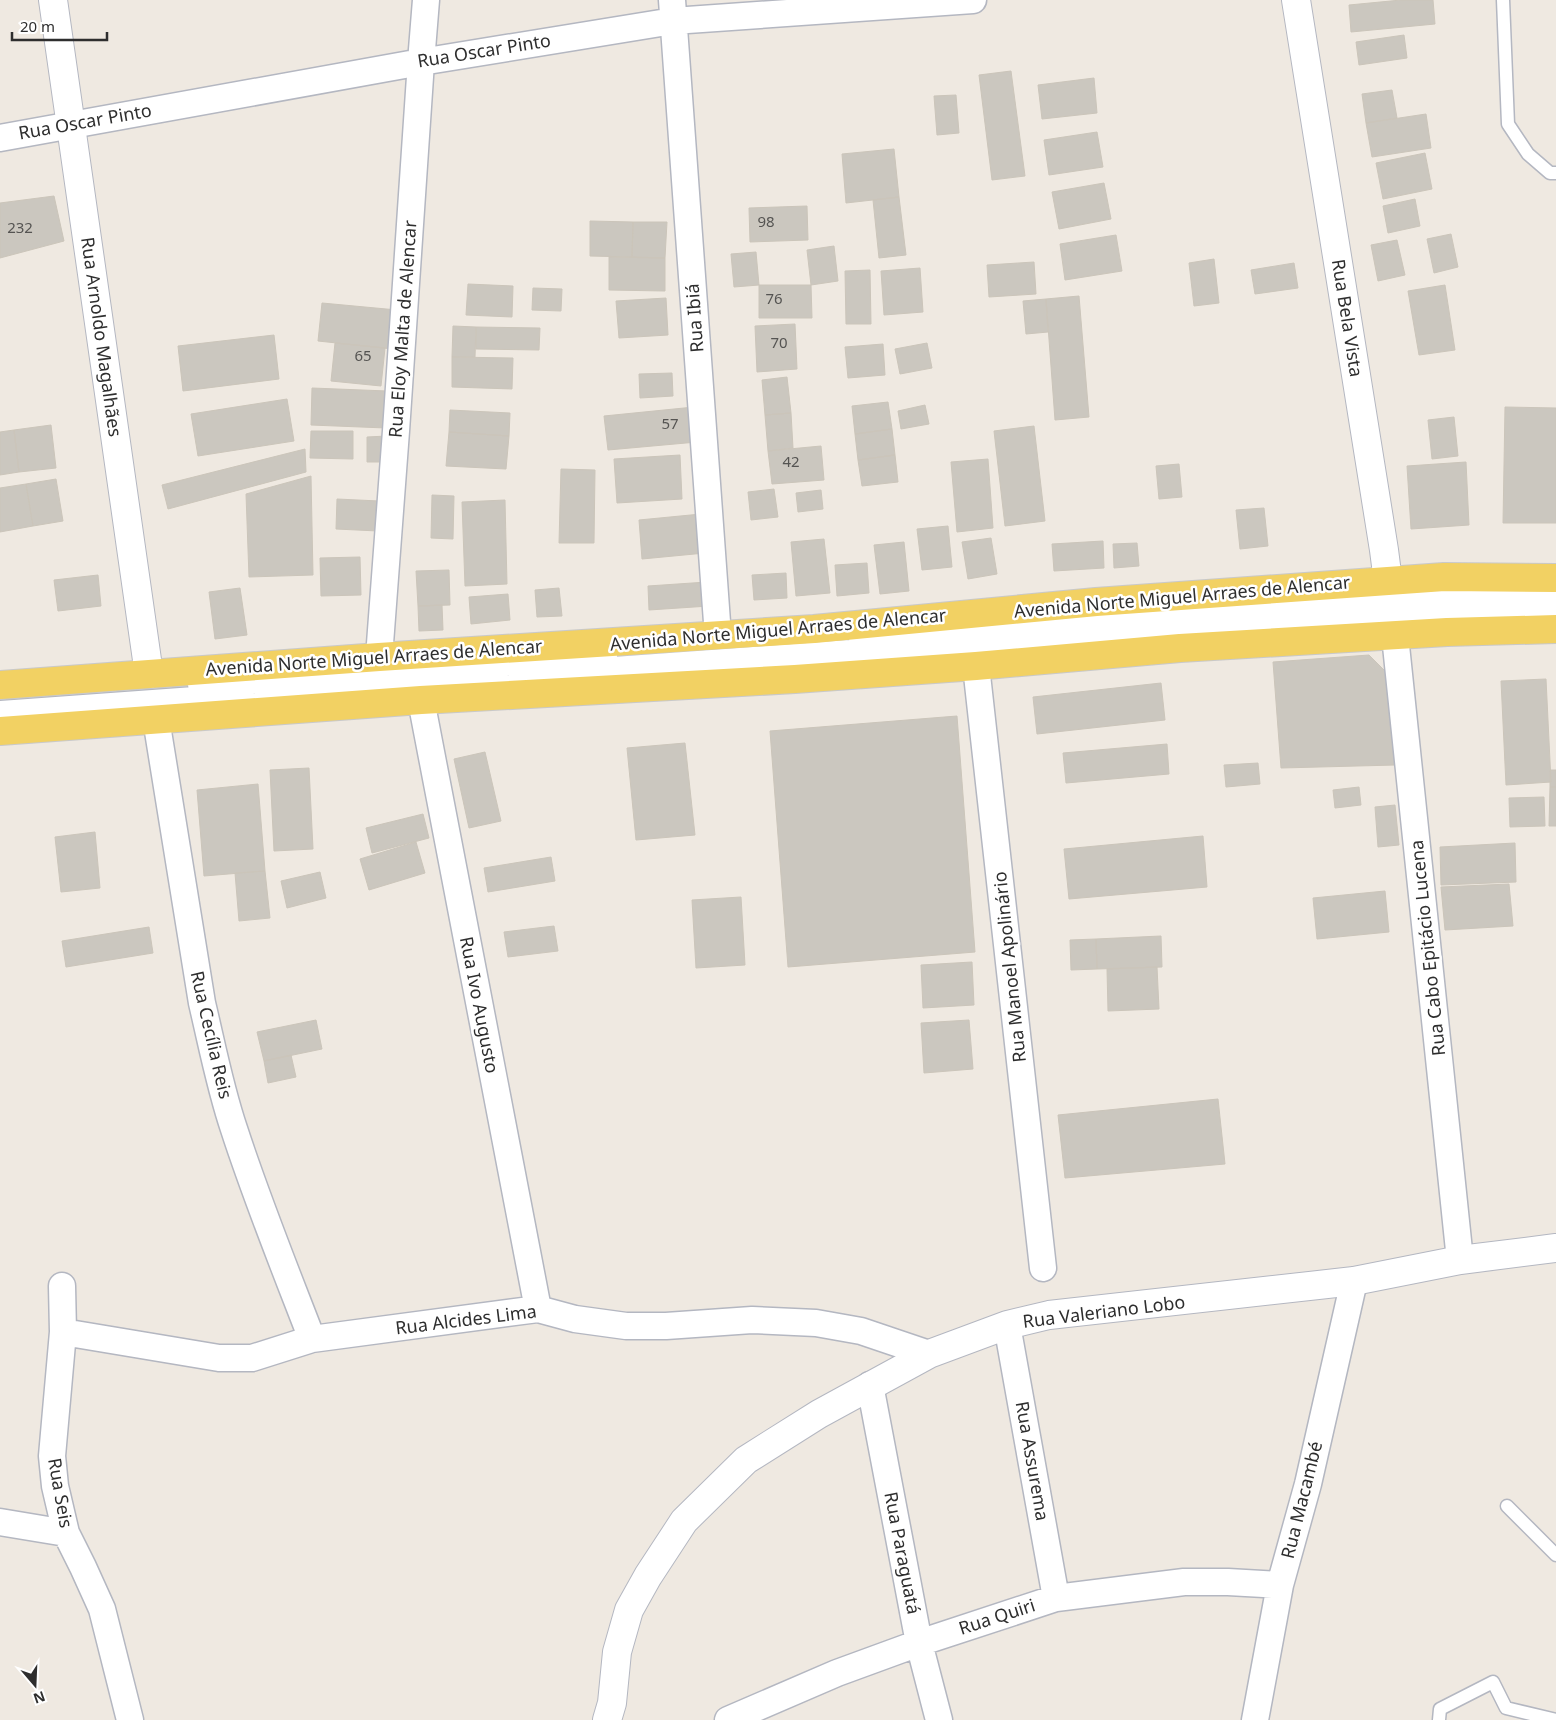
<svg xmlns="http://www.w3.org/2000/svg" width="1556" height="1720" font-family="'Noto Sans',sans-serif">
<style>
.building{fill:#cbc7bf;stroke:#cbc5ba}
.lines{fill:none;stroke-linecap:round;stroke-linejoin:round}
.lane-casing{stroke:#b4b7c1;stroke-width:15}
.street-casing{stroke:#b4b7c1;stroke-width:29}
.secondary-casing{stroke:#b4b7c1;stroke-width:30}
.primary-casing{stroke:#c9c9c9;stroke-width:30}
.lane{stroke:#fff;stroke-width:12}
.street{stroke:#fff;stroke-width:26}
.secondary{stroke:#fff;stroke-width:28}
.primary{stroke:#f2d163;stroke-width:28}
.labels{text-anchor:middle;stroke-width:5;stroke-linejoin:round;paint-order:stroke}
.number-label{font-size:15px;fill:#555452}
.street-label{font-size:18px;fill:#2e2e2e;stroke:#fff}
</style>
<rect width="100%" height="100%" fill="#efe9e1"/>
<path class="building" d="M1401,0H1433L1435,24L1351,32L1349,5Z
M1404,35L1407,58L1359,65L1356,42Z
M1011,71L1025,176L992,180L979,75Z
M1094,78L1097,113L1042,119L1038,85Z
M1392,90L1397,118L1366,123L1362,94Z
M956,95L959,133L937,135L934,96Z
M1426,114L1431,148L1372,157L1366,123Z
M1097,132L1103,167L1049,175L1044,140Z
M894,149L899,197L846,203L842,154Z
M1425,153L1432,189L1383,199L1376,163Z
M1104,183L1111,219L1059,229L1052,192Z
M54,196L64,241L0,258V203Z
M899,197L906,255L879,258L873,200Z
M1415,199L1420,226L1388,233L1383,206Z
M807,206L808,240L750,242L749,208Z
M590,221L633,222L632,257L590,256Z
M633,222H667L665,258L632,257Z
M1451,234L1458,267L1434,273L1427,239Z
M1116,235L1122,271L1065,280L1060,244Z
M1397,240L1405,275L1378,281L1371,245Z
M834,246L838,281L811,285L807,250Z
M756,252L759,285L734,287L731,254Z
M609,257L665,258V291L609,290Z
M1214,259L1219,303L1194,306L1189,263Z
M1034,262L1036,294L989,297L987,265Z
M1294,263L1298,288L1255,294L1251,270Z
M920,268L923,312L884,315L881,271Z
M870,270L871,324H846L845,271Z
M468,284L513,286L512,317L466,315Z
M759,285H811L812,318H759Z
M1445,285L1455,350L1419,355L1408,291Z
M533,288L562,289L561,311L532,310Z
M1079,296L1089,417L1055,420L1046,299Z
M666,298L668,335L619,338L616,301Z
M1046,299L1048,332L1026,334L1023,301Z
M322,303L397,310L393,349L318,341Z
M795,324L797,369L757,372L755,326Z
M453,326L476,327L475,357H452Z
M476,327L540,328L539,350L476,349Z
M274,335L279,379L183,391L178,346Z
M335,343L385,348L381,386L331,381Z
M927,343L932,368L900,374L895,349Z
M883,344L885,375L848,378L845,347Z
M452,357L513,358L512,389L452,387Z
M672,373L673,396L640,398L639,374Z
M787,377L791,413L765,415L762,380Z
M312,388L387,391L386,428L311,425Z
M287,399L294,441L198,456L191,414Z
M888,402L892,429L855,434L852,406Z
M925,405L929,424L901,429L898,411Z
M694,407L697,442L608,450L604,416Z
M1505,407L1556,408V523H1503Z
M450,410L510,413L509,436L449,432Z
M791,413L793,448L768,451L765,415Z
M1454,417L1458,456L1432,459L1428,420Z
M51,425L56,468L19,472L14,430Z
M1034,426L1045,521L1005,526L994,431Z
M892,429L895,455L858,460L855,434Z
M14,430L19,472L0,475V432Z
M311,431H353V459L310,458Z
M449,432L509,436L506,469L446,466Z
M387,436V462H367V437Z
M821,446L824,480L772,484L768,451Z
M305,449L306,472L168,509L162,485Z
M680,455L682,499L617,503L614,459Z
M895,455L898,482L862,486L858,460Z
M988,459L993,528L957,532L951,462Z
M1466,462L1469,525L1411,529L1407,466Z
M1179,464L1182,497L1159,499L1156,466Z
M561,469L595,470L594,543H559Z
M311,476L313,575L249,577L246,494Z
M56,479L63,521L33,526L26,484Z
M26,484L33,526L0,532V488Z
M774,489L778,517L751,520L748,492Z
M821,490L823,509L798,512L796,493Z
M432,495L454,496L453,539L431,538Z
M337,499L379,501L378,531L336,529Z
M505,500L507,584L465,586L462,502Z
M1264,508L1268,546L1240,549L1236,510Z
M701,514L705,553L642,559L639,520Z
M948,526L952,567L922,570L917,529Z
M991,538L997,574L968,579L962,542Z
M824,539L830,593L796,596L791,542Z
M1103,541L1104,568L1054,571L1052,544Z
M904,542L909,591L880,594L874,545Z
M1137,543L1139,566L1114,568L1113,544Z
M360,557L361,595L321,596L320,558Z
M867,563L869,593L837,596L835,565Z
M449,570L450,605L418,606L416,571Z
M786,573L787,598L754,600L752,575Z
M98,575L101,606L58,611L54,580Z
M707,582L709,606L649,610L648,586Z
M240,588L247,635L215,639L209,592Z
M559,588L562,616L537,617L535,590Z
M508,594L510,620L471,624L469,597Z
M442,605L443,630L419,631L418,606Z
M1369,655L1391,677L1395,765L1281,768L1273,662Z
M1546,679L1551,782L1506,785L1501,681Z
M1161,683L1165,720L1037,734L1033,697Z
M957,716L975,952L788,967L770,731Z
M685,743L695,835L636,840L627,748Z
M1167,744L1169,774L1066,783L1063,753Z
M485,752L501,821L469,828L454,759Z
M1258,763L1260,784L1226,787L1224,765Z
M309,768L313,849L274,851L270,770Z
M1550,770H1556V787H1550Z
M258,784L265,871L204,876L197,790Z
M1359,787L1361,805L1335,808L1333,790Z
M1550,787H1556V826H1549Z
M1544,797L1545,826L1510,827L1509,798Z
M1395,805L1399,845L1378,847L1375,807Z
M423,814L429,838L372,853L366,828Z
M95,832L100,888L61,892L55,837Z
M1203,836L1207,887L1069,899L1064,849Z
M416,842L425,873L369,890L360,859Z
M1515,843L1516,882L1441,885L1440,847Z
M551,857L555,881L488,892L484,868Z
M265,871L270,918L239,921L235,873Z
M320,872L326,898L287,908L281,881Z
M1509,884L1513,926L1445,930L1441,887Z
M1385,891L1389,932L1317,939L1313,898Z
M741,897L745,965L696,968L692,900Z
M554,926L558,951L508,957L504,932Z
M149,927L153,953L66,967L62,941Z
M1161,936L1162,967L1097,969L1096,939Z
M1096,939L1097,969L1071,970L1070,940Z
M972,962L974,1005L923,1008L921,965Z
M1157,967L1159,1009L1108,1011L1107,969Z
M316,1020L322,1049L264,1061L257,1032Z
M969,1020L973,1069L924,1073L921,1023Z
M291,1055L296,1077L268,1083L264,1061Z
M1218,1099L1225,1164L1065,1178L1058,1115Z"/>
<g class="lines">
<defs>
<path id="lane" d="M1503,0L1508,124L1528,154L1550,173H1556
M1507,1506L1556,1555
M1439,1720L1440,1709L1493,1682L1506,1708L1556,1720"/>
<path id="street" d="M672,0L718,636
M0,138L421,62L673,21L973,0
M1556,592L1453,595L1454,617L1556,613
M1434,595L1436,615L1405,616L1404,597Z
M1395,636L1460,1260
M379,657L396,431L421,62L426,0
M976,666L1043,1268
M201,684L604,656
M421,700L538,1309
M0,714L906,649L1380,618V594L862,638
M156,719L202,1003C212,1045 220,1088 234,1129C257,1200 285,1269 312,1339
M62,1286L63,1332L52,1456L55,1486L66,1533L83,1567L102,1609L130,1720
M1007,1325L1056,1598
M63,1332L219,1358H252L312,1339L538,1309L575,1319L626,1326H666L752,1320L816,1323L861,1331L929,1354
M870,1385L919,1643L939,1720
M0,1522L66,1533
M728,1720L837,1673L919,1643L1056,1598L1184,1582H1228L1280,1585
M1255,1720L1280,1585L1308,1484L1354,1281"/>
<path id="secondary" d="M53,0L149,674
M1296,0L1384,550L1395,636
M607,1720L612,1703L617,1652L629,1610L648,1576L684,1521L746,1460L819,1414L929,1354L1007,1325L1049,1315L1354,1281L1460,1260L1556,1248"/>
<path id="primary" d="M0,685L379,657L814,629L1096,602L1388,581L1444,577L1556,578
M0,731L421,700L795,679L976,666L1180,648L1447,632L1556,629"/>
</defs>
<use href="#lane" class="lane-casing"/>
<use href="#street" class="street-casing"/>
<use href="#secondary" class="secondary-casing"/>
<use href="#primary" class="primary-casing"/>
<use href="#lane" class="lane"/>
<use href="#street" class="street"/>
<use href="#secondary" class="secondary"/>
<use href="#primary" class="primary"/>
</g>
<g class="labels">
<g class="number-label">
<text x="766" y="227">98</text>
<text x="20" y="233">232</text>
<text x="774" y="304">76</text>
<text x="779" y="348">70</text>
<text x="363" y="361">65</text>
<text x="670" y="429">57</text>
<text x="791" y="467">42</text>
</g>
<g class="street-label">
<text transform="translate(484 51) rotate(-9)" y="6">Rua Oscar Pinto</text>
<text transform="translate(85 122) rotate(-10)" y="6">Rua Oscar Pinto</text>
<text transform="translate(695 318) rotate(-94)" y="6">Rua Ibiá</text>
<text transform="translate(1347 318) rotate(81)" y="6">Rua Bela Vista</text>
<text transform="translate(403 329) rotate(-86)" y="6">Rua Eloy Malta de Alencar</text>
<text transform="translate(101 337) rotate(82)" y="6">Rua Arnoldo Magalhães</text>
<text transform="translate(1182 597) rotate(-5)" y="6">Avenida Norte Miguel Arraes de Alencar</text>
<text transform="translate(778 630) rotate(-5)" y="6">Avenida Norte Miguel Arraes de Alencar</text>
<text transform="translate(374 658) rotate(-4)" y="6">Avenida Norte Miguel Arraes de Alencar</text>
<text transform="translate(1428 948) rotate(-96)" y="6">Rua Cabo Epitácio Lucena</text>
<text transform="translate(1010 967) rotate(-96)" y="6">Rua Manoel Apolinário</text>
<text transform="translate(479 1005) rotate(79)" y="6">Rua Ivo Augusto</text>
<text transform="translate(211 1035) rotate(77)" y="6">Rua Cecília Reis</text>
<text transform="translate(1104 1312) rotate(-7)" y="6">Rua Valeriano Lobo</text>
<text transform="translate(466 1320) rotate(-7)" y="6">Rua Alcides Lima</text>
<text transform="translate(1032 1461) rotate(80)" y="6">Rua Assurema</text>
<text transform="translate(60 1493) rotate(80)" y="6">Rua Seis</text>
<text transform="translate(1302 1500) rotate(-76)" y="6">Rua Macambé</text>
<text transform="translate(902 1553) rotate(79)" y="6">Rua Paraguatá</text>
<text transform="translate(997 1617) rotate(-18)" y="6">Rua Quiri</text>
</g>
</g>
<g transform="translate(35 1685) rotate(161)" stroke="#ffffff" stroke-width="4" paint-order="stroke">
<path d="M0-4L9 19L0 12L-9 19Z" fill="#2e2e2e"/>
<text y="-8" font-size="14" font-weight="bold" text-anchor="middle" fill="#2e2e2e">N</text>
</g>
<path d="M12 32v8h95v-8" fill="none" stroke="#2e2e2e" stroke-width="2.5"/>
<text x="20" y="32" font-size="15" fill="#2e2e2e" stroke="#ffffff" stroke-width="4" paint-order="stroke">20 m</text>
</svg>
